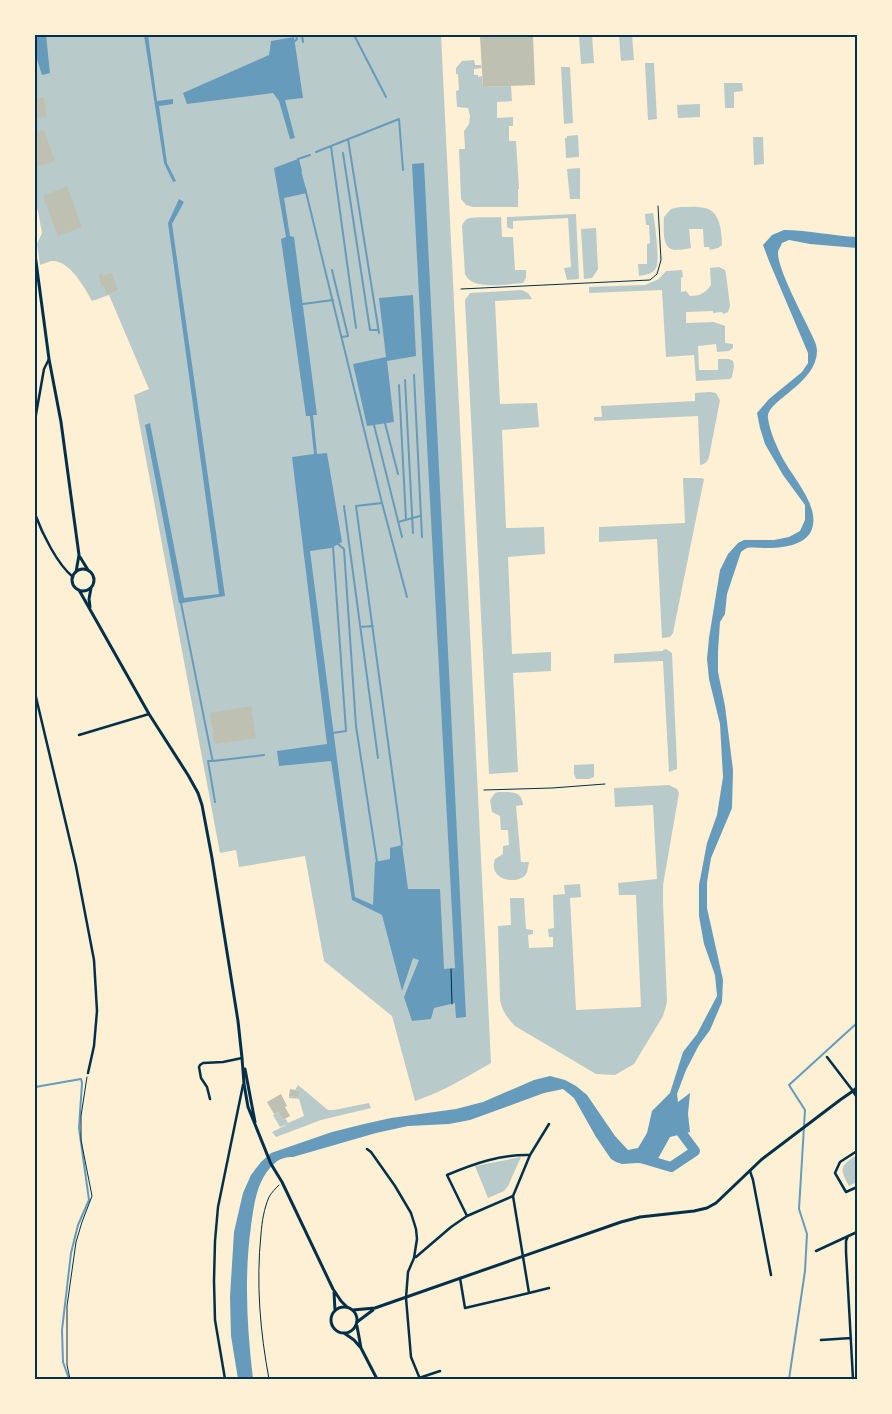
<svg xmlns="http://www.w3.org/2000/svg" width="892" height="1414" font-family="'DejaVu Sans',sans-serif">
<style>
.green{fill:#b9caca}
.water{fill:#669bbc}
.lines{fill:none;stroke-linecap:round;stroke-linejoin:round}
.stream{stroke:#669bbc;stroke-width:2}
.river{stroke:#669bbc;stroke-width:10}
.building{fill:#bec0b2}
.path{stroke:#003049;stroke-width:1}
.service{stroke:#003049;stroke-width:1}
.minor{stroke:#003049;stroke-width:2.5}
.tertiary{stroke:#003049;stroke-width:3}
.secondary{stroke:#003049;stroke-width:3}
.neatline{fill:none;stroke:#003049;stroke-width:2}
</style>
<rect width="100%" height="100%" fill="#fdf0d5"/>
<path class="green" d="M35,35H441L491,1063C467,1077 442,1092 415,1101L392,1016L324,961L305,856L239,867L236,850L220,853L134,395L149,389L109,295L92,301C85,288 69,259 51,261C48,262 43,264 40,265L37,244L42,233L38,211L35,207Z
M579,35H592L594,63L581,64Z
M619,35H632L634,60L621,61Z
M474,60L475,65H481L482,68L474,69V75H478V77L482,76L483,87L511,86L512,101L497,102V118L513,117V126H509V141H516L519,189H518V207H473L466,205L461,199L459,149H465L464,131L469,124L470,116L468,108L457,107L456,91L459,90L458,74H456V68L462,61Z
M645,63H654L657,119L648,120Z
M561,67H570L573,123L564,124Z
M724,83H742L743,91L734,92V108H725Z
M700,104V117L678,118L677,105Z
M578,135L579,157L566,158L565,138H567V136Z
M753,137H763L764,164L754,165Z
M580,168V199H570L567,169Z
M680,207C688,207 697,206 705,208C720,211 722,232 722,245L718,248L710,250L709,247H704L703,229H689L691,248C685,249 679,250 674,250C661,248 664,227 664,217L671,209Z
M653,213C655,223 660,261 656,268C653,274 645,275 639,276L638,264H647V244L650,243L649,225H646L645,214Z
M576,214L579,279L567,280L564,268L571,267L568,218L513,221V229L508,228L507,226V217Z
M501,217L502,237H513L515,270H526V278L523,283C508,284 471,291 465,274L462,226C463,223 464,221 467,219C474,216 493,218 501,217Z
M596,228L598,269L592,278L584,279L581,229Z
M719,267L725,270L726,274L730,306L728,312L723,314L722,312L713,313V311L686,312V323L714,322L725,326V343L733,344V348L729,351L717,352L716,344L698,346L699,370H718V359H729L733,361L734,366L732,377L730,379L696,381L694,355L666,357L662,290L589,293V287L645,285L659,279L666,271L682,270L683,277L681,278V292L686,291L690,296C699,296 706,293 711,285L710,268Z
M522,290L528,293L532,299L495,301L500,404L537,403L539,427L502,430L506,528L544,527L545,554L508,557L512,654L551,652V671L513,673L518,772L489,774L465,300L470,293Z
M710,392L716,393L720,400L709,457C707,462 706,464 700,465L698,416L594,421V417H602L601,406L695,401V393Z
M683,478H701L704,479L673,633L670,637L662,638L657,539L599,542V527L685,523Z
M666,649L672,653L677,764V769L669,772L663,661L614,663V654L663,651V650Z
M594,764V777L589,779H576L574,774V765Z
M669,785L677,789L679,793L663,885V902L667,1002L663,1016L634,1064L615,1075L596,1074L515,1026C508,1019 502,1011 500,1000L498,926L511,925L510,898H524L526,929L533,930V934L528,935L529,948L553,947V937H549L548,929L554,928L553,895L565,894L564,885L580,884L581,897L570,898L576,1010L641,1007L636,895H619L618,883L657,879L653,805L615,807L614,788Z
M498,792C510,792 522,790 523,805L516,806L521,862H529C528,866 528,871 526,874C518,886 487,880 495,859L503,854V846L509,845L508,830H501L500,816L492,812L490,800L495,793Z
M298,1085L328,1110H334L369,1103L371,1108L321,1120L276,1137L272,1132L288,1124L280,1127L273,1115L278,1112L283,1120L286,1119L288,1123L304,1116L299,1099L289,1098V1096L299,1098L300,1091L295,1090Z
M857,1155V1182L849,1186C839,1168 840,1166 857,1155Z
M521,1157L508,1186L504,1191L488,1198L475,1166Z"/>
<path class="water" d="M35,35H46L50,73L42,75L35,53Z
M144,35H148L157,101L173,99V104L159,106L167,163L176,181L173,182L164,163Z
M294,37L303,98L285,100L295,138L290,139L279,101L273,93L187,104L183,93L269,55L271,41Z
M298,159L307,193L284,198L290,236L294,237L317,415H313L317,454L327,453L342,542L331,548L310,551L355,897L373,905L375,862L390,859V848L402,845L408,889H440L444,969L455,968L412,164L424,163L466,1017L456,1018L455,1003L434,1008L431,1019L412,1021L404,997L419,960L413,958L402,991L382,915L352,900L331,761L279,766L277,751L327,744L292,457L314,454L310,416H306L281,239L286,237L274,168Z
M179,199L184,202L172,224L225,596L182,603L213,758H211L180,603H179L145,425L150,423L184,598L219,594L168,223Z
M784,230C808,230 833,236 857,237V248L810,244L789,240L782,243C781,246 778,250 778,253C778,269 800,310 808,327C811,334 817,343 817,351C817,384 765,401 768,418C770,432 776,445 782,457C792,477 820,505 812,529C806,546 781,548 766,548C760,548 753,547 747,548C745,549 742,551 741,552L727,594L725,614L720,622L718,651V672L725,706L733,770L732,808L711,858L707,882V908L723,980L722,1002L710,1030L699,1045L686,1070L677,1094L678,1102L690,1093L688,1114L690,1132L670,1137L655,1164L637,1163L622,1164L616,1162L611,1159L596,1137L574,1098L563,1089L544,1093L470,1120L449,1124L408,1126L376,1133L293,1157C287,1157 280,1158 275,1163C257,1178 254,1204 251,1226C244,1277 247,1328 253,1379H238L231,1336L230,1297L234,1232L243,1193L251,1175L261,1162L271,1153L332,1132L364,1124L391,1118L456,1109L483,1102L534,1080L550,1076L565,1080L576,1086L587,1095L615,1136L628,1150L638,1148L647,1133L652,1111L670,1093L683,1052L697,1034L717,996L715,975L704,944L699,916V885L707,843L717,815L723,777L720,724L709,679L707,659L709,638L720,570L728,554L738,543L744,540H774L789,537L800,531L805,520V505L783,475L765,444L760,428L757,413L769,399L802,372L808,363V353L769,261L763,245L772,235Z
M413,295L416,356L387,361L394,422L367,426L353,364L386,357L379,298Z"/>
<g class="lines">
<path class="stream" d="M302,35L303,42
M354,35L386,97
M295,41L297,39L296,35
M348,139L379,333
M331,146L356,328
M316,152L399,119L403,170
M343,153L370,330H378
M301,171L298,159L310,155
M305,188L382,503L356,506L402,845
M332,270L348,336L342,337
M303,304L333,300
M414,375L422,537
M405,380L413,533
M399,385L406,520
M385,423L398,474
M374,425L402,537
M382,503L407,597
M344,506L378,758
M398,522L420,516
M338,544L344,549L356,726L377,862
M360,627L373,626
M333,733L346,731L333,547
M212,758L213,761H208L215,802
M213,761L264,755
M35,1087L81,1079L82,1083L79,1128L89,1200L78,1225L71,1253L62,1330L63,1362L69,1379
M789,1379L805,1271L807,1234L799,1209L805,1110L789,1085L857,1023"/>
<path class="river" d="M644,1159L671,1167L695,1151L675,1124"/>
</g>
<path class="building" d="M507,35H533L535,85L483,87L480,37Z
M44,97L47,117L35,119V98Z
M44,130L55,161L36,167L35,133Z
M67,186L82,227L58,236L43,196Z
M102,273L103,276L111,273L113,276L118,290L107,294L104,285L102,286L98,275Z
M251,706L256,738L215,744L210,713Z
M290,1089L300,1091L299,1098L289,1096Z
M281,1094L287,1106L285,1107L290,1116L283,1120L278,1112L274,1114L267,1102Z"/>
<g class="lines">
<path class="path" d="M451,969L452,1004
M70,1379L67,1365V1306L76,1242L82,1222L92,1196L81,1140V1116L87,1077
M269,1379C260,1331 256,1283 261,1234C262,1221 264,1209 269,1197C272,1192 275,1189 279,1185"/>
<path class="service" d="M461,289L650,280L657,274L661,260L658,206
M484,790L552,788L605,784"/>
<path class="minor" d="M35,420L44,369L49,359
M35,514C42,533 57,564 73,577
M35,693L76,866L94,960L97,1011L94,1046L88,1073
M79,735L149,714
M827,1057L853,1091L857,1087
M210,1099L207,1087L201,1078L199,1067L200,1065L203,1063L223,1062L242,1058
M367,1149L371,1152L395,1186L411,1213L416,1229L417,1239L414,1258L408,1272L406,1298L411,1357L420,1379
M857,1151L840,1162L835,1173L846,1192L857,1187
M750,1171L753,1180L771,1275
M467,1216L447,1175C473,1164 501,1154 530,1155
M848,1236L846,1241V1252L853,1379
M816,1251L857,1232
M416,1257L451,1227L467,1216L513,1196
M460,1278L465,1308L529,1293L513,1196L530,1155L549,1124
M529,1293L549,1288
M821,1340L851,1338
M419,1378L440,1371
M225,1379L215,1320L214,1281L215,1241L218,1207L243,1085"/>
<path class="tertiary" d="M353,1310L375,1308L621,1222L640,1217L694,1211L707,1208L716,1203L761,1160L840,1100L853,1091L857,1097
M357,1322L373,1310"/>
<path class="secondary" d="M35,254L49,359L61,422L73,511L79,555L76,572
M80,557L88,570
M72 580a11 11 0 1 1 22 0a11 11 0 1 1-22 0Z
M79,590L149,714L188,775L198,793L202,805L212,858L238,1021L242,1058L244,1084L248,1107L271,1164L282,1182L333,1289L341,1301L347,1307
M90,607L89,599L91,588
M245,1069L255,1122
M334,1292L335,1311
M331 1320a13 13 0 1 1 26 0a13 13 0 1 1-26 0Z
M357,1326L361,1348L377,1379
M344,1333L354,1340L361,1348"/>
</g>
<rect width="892" height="1414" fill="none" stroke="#fdf0d5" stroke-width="72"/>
<rect x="36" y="36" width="820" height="1342" class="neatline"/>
</svg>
